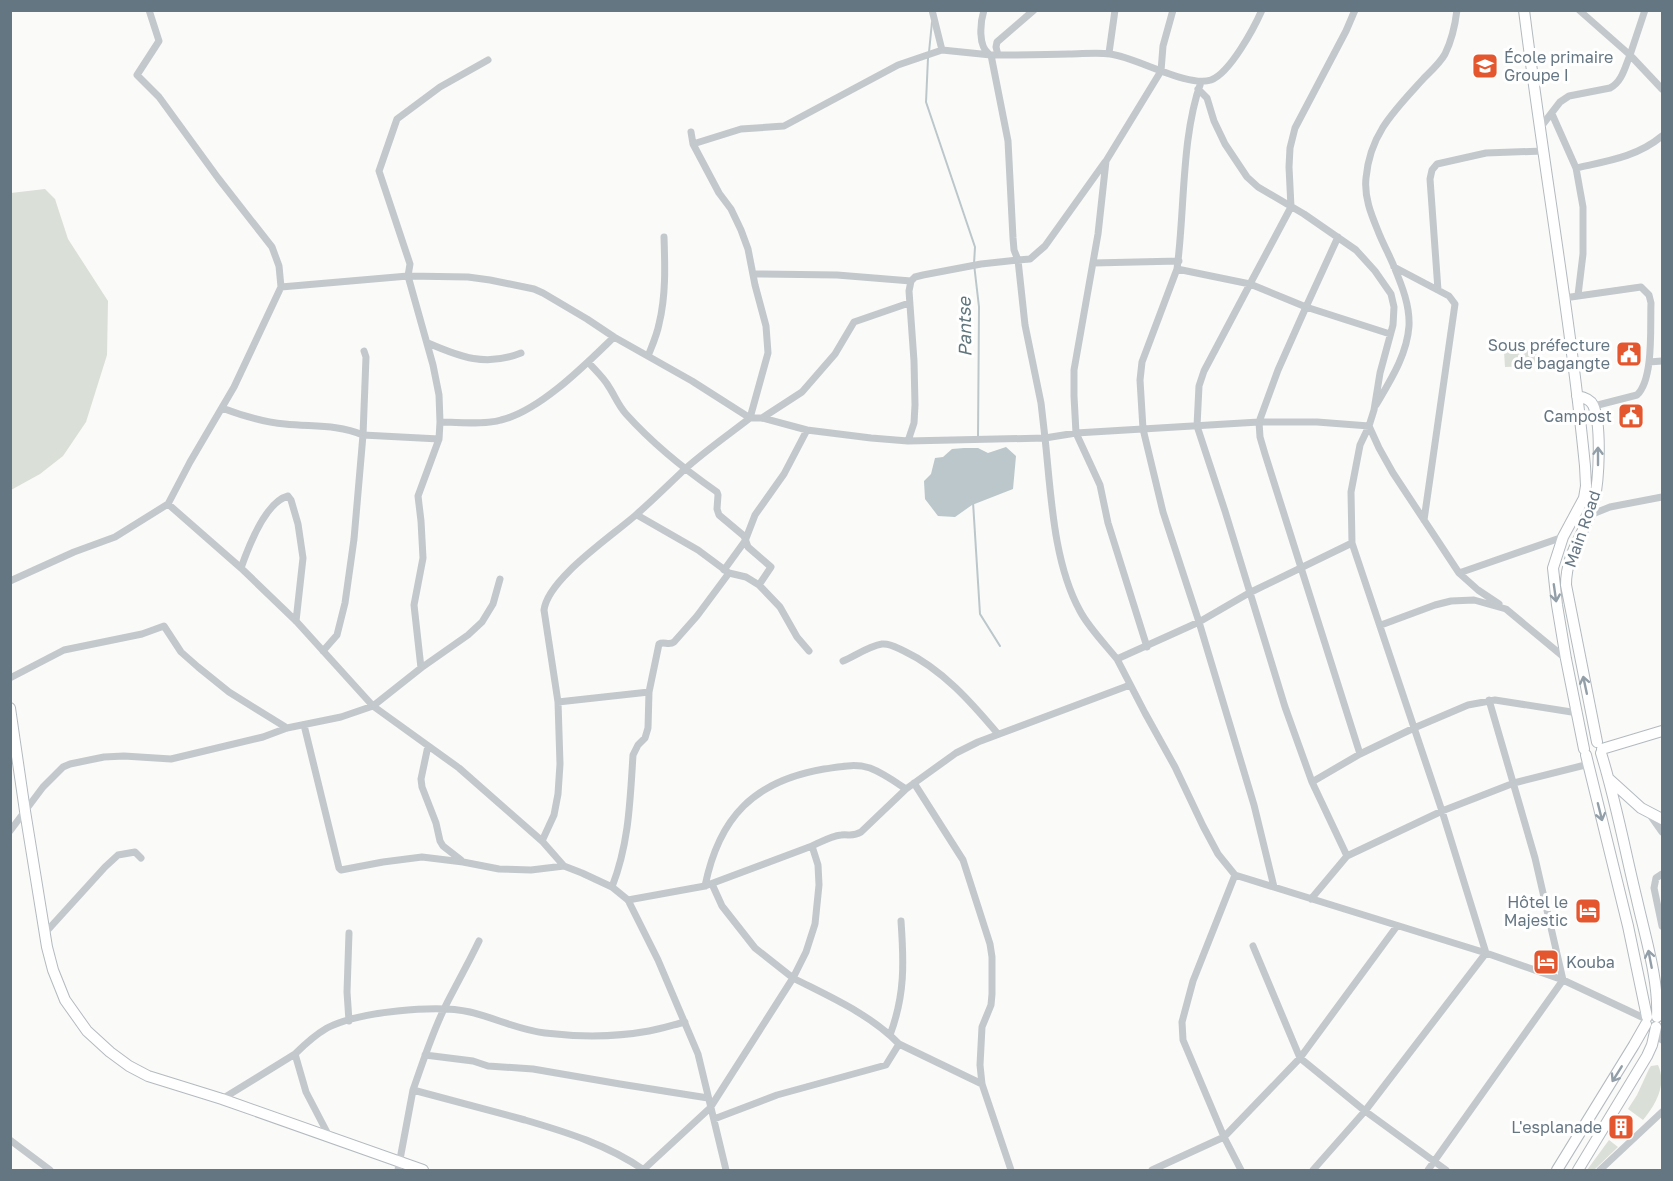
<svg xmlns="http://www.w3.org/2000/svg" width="1673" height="1181" font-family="'Golos Text',sans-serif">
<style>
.green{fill:#dadfd7}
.water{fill:#bbc7cb}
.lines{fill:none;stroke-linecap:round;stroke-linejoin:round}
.stream{stroke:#bbc7cb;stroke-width:2}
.secondary-casing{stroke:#b3babf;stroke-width:12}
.street{stroke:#c3c8cc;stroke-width:7}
.secondary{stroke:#fff;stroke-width:10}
.oneway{stroke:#939fa8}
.labels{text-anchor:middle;stroke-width:6;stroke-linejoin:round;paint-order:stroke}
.poi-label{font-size:16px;fill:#657683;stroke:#fff;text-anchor:end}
.street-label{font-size:16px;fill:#657683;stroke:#fff}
.water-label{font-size:18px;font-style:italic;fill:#60757c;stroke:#fff}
</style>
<rect width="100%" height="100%" fill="#fafaf8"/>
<path class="green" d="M45,189L55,199L68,239L108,301L107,355L86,422L63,456L40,474L11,490V193Z
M1537,349L1538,366L1505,367L1504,351Z
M1658,1065C1667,1085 1656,1104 1643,1120L1628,1109L1637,1095L1649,1069L1651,1066Z
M1609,1140L1618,1147L1594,1170H1587Z"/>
<path class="water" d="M1006,447L1016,456L1013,489L972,505L955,517L938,516L925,499L924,481L931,474L935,458L943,457L952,449L964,448H978L988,453Z"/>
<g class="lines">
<path class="stream" d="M929,52L932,22
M928,58L926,102L975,247L974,264L979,307L978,437
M973,502L980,614L1000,646"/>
<defs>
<path id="secondary" d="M1524,10C1543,163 1570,314 1585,466L1586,486L1584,498L1563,537L1553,568L1557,605L1566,659L1584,749
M1577,396C1583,397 1590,399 1593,405C1602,424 1599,481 1594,502C1586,533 1566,551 1566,585L1597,742
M10,708L25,811L47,947L53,970L65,1000L87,1031L110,1052L129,1066L148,1076L222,1099L423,1170
M1602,749L1662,731
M1601,753C1616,801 1625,851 1637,900C1645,936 1659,981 1657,1017
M1586,755L1628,926L1647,1017
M1609,779L1641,808L1662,819
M1557,1170L1634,1045L1646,1024
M1578,1170L1647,1056L1652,1045L1656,1027"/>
</defs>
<use href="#secondary" class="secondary-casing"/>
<path class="street" d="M149,10L159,41L137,75L159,97L218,178L272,247L279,266L281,287
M932,10L942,50
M984,10C980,23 978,46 989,54
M1645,10L1630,55L1662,89
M1109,53L1115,10
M998,55L996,47L997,42L1034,10
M1201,82C1181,137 1185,210 1177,269L1250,284L1204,371L1199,386L1197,426L1225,511L1285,707L1312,782
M1198,89L1207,98L1214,121L1225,144L1247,177L1258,187L1304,214L1356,250L1375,271L1391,294L1394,307L1393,325L1380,373L1374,410L1369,426L1379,448L1393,473L1459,573
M1552,114L1576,168C1607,161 1637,157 1662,136
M1540,128L1560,102L1569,96L1610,88C1622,82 1625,67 1630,55L1579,10
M691,132L693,144L719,193L731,209L741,230L748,249L755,285L766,326L768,353L750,418H762L807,430L871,438L908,441L1045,438L1041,403L1025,325L1018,260L981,264L923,275L915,277L911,281L909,291L914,361L915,405L914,423L908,441
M693,144L741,129L784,126L898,65L942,50L991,55
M1105,162L1045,246L1030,259L1018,260L1014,250L1013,238L1008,141L991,55C1017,55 1043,55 1069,54C1082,54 1097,52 1110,54C1136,57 1188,88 1211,80C1230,73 1254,28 1262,10
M1576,168L1583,207V254L1578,295
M1338,237L1306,307L1250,284L1291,207L1289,167L1290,148L1295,128L1346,31L1355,10
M1093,263L1179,261
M1394,267L1449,296L1455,304L1424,520
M1177,269L1142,362L1140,380L1143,429L1163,512L1199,622L1254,805L1274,887
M754,274L837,275L911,281
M1438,290L1430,179L1432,170L1437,164L1486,153L1543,151
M1564,298L1641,287L1649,295L1651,303C1650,326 1654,379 1637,395L1594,406
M428,343C460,357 486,367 521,353
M364,351L366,357L363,435L439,439
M648,356C652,346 657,335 659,324C666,296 665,266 664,237
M588,362C595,370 604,378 609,387C615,396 618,405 626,414C653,444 684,469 717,492L718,495L717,509L719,515L744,536L748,547L771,567L759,585
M1649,362L1662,361
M1376,405C1390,381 1407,355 1409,326C1410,306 1402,286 1395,269C1390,256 1383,244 1378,231C1371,214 1364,197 1366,178C1370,133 1395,110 1424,78C1431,71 1440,63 1445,54C1452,40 1455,26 1457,10
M222,408C243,416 263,422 285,424C312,427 337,424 363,435L354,539L345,603L337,635L323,651
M762,418L802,392L835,354L854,322L909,303
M440,422C459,422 484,425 501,420C540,411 586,364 614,337
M168,504L241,568L296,621L373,706L421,668L468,635L482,622L493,604L500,579
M637,515L698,550L729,573L746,577L759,585L780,607L797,637L809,651
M1590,515L1610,507L1662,497
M241,568C248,548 265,502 288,496L291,500L298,524L303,558L296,621
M724,570L745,541L755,515L784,474L807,430
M10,581L74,552L115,537L168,504L190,462L234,387L281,287L408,276L410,264L379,171L397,119L440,87L488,60
M1499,604L1478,590L1459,573L1563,537
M1381,625L1435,605L1451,601L1474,600L1506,609L1565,658
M1147,647L1108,523L1100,485L1076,433L1259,422H1317L1369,426L1360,445L1351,492L1352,543L1442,811L1486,953L1365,1111L1313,1170
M1117,659C1105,644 1089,628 1080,611C1053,562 1051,493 1045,438L1076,433L1074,396V370L1098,234L1106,161L1161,71L1163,46L1173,10
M843,661C855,656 869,646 882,644C890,643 897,648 904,651C942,669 971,702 998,734
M421,668L414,605L423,558L421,521L418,496L439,439L440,422L439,395L433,365L408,276L468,277L490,280L534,289L543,293L587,319L614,337L692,381L750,418C728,435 705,451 685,469C669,484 654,499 638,513C614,535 548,578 544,610L558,702L560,764L558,794L554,815L542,841
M10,678L64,650L142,634L164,626L181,652L198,667L229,692L287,728
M558,702L649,692
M304,725L339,868L341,870L383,862L422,857L463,862L499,869L531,870L564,866
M428,746L421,779L422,787L436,823L440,841L443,846L461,860
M1360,754L1265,454L1260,437L1259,422L1278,370L1306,307L1390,334
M914,783L963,860L990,944L992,957V994L991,1005L982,1027L980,1065L982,1084L1011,1170
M1650,815L1662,832
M10,831L43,787L63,767L70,764L104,757L124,756L171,759L263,737L287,728L341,717L373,706L459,768L542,841L564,866L582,873L612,887L628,900L658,960L698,1054L726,1170
M1347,856L1312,782L1360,754L1414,728L1468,705L1495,700L1578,713
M1662,874L1656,878L1654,888L1662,926
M1235,875L1218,854L1203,826L1175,767L1145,713L1117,659L1199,622L1249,593L1352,543
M712,884L722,906L755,948L793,978L806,952L815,924L819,885L818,865L812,846C821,842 831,836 841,835C849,834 853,837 861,832L906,789L956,753L978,742L1130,685
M705,886C719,817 754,781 824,769C839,767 855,763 870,768C883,773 894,781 906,789
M612,887C629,843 630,802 633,755L638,745L645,738L648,728L649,692L659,644C664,641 669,646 674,642L697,616L729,573
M1311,899L1347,856L1442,811L1514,783L1589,764
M628,900L705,886L812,846
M45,933L105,867L118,855L135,852L141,858
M1253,946L1300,1058L1365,1111L1446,1170
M349,1021L347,992L349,933
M1657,1026L1662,1040
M890,1035C905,995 904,963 901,921
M425,1055L473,1061L488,1066L533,1069L620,1084L708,1098
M413,1090C423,1062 432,1033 445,1007C456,985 468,964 479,941
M222,1099L295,1054
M714,1119L777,1095L886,1065L899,1044
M330,1138L306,1092L295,1054C304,1045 315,1035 327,1028C358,1012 436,1004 470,1012C495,1018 519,1030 545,1033C579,1037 616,1037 649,1031C661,1029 673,1025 685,1022
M10,1140L50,1170
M398,1170L413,1090C451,1100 488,1110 525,1120C566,1132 608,1145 644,1170
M643,1170L710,1108L793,978C830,997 870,1014 899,1044L982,1084
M1152,1170L1224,1137L1300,1058L1397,926
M1241,1170L1224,1137L1183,1040L1182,1022L1193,981L1235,875L1486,953L1563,980L1646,1019
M1428,1170L1563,980L1535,858L1489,700
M1600,1170L1662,1112"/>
<use href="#secondary" class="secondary"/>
</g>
<defs><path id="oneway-shaft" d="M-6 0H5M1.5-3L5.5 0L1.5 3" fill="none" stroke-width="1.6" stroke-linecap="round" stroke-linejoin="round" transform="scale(1.5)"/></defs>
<g class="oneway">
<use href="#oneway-shaft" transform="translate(1598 456) rotate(-90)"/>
<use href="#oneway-shaft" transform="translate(1555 593) rotate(82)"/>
<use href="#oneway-shaft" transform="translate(1585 685) rotate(-102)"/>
<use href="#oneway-shaft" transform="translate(1600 812) rotate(76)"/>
<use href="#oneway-shaft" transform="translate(1650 959) rotate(-101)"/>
<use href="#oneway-shaft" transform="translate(1617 1074) rotate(122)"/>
</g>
<defs>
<symbol id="school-square" viewBox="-11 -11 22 22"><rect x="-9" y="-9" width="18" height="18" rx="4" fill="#e4572e" stroke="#fff"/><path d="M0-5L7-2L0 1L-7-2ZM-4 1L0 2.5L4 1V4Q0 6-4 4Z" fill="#fff"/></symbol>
<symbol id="civic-square" viewBox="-11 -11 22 22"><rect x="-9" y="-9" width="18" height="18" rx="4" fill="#e4572e" stroke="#fff"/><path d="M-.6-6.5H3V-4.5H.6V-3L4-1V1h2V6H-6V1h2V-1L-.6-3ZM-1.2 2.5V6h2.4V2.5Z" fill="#fff"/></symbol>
<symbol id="hotel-square" viewBox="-11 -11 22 22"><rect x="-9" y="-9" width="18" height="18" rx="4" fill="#e4572e" stroke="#fff"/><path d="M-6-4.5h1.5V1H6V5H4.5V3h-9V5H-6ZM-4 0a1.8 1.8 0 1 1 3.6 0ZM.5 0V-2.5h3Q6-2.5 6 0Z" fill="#fff"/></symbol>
<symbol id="building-square" viewBox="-11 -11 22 22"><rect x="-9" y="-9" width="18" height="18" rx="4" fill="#e4572e" stroke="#fff"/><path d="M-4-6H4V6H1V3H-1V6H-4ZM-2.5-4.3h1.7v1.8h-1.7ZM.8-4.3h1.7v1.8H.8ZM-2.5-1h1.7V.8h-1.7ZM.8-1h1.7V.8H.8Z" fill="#fff"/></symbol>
</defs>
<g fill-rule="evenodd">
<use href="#school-square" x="1470" y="51" width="30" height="30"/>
<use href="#civic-square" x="1614" y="339" width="30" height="30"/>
<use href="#civic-square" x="1616" y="401" width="30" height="30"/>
<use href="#hotel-square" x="1573" y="896" width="30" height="30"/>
<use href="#hotel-square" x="1531" y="947" width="30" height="30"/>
<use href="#building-square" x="1606" y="1112" width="30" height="30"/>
</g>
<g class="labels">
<g class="poi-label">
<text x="1504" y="63" text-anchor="start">École primaire<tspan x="1504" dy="18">Groupe I</tspan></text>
<text x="1610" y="351">Sous préfecture<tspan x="1610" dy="18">de bagangte</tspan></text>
<text x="1612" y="422">Campost</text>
<text x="1568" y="908">Hôtel le<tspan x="1568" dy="18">Majestic</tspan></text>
<text x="1566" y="968" text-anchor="start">Kouba</text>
<text x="1602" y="1133">L'esplanade</text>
</g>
<g class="street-label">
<text transform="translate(1582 529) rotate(-71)" y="6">Main Road</text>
</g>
<g class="water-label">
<text transform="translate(965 327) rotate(-91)" y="6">Pantse</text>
</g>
</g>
<rect width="1673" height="1181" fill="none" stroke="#657683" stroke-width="24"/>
</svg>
